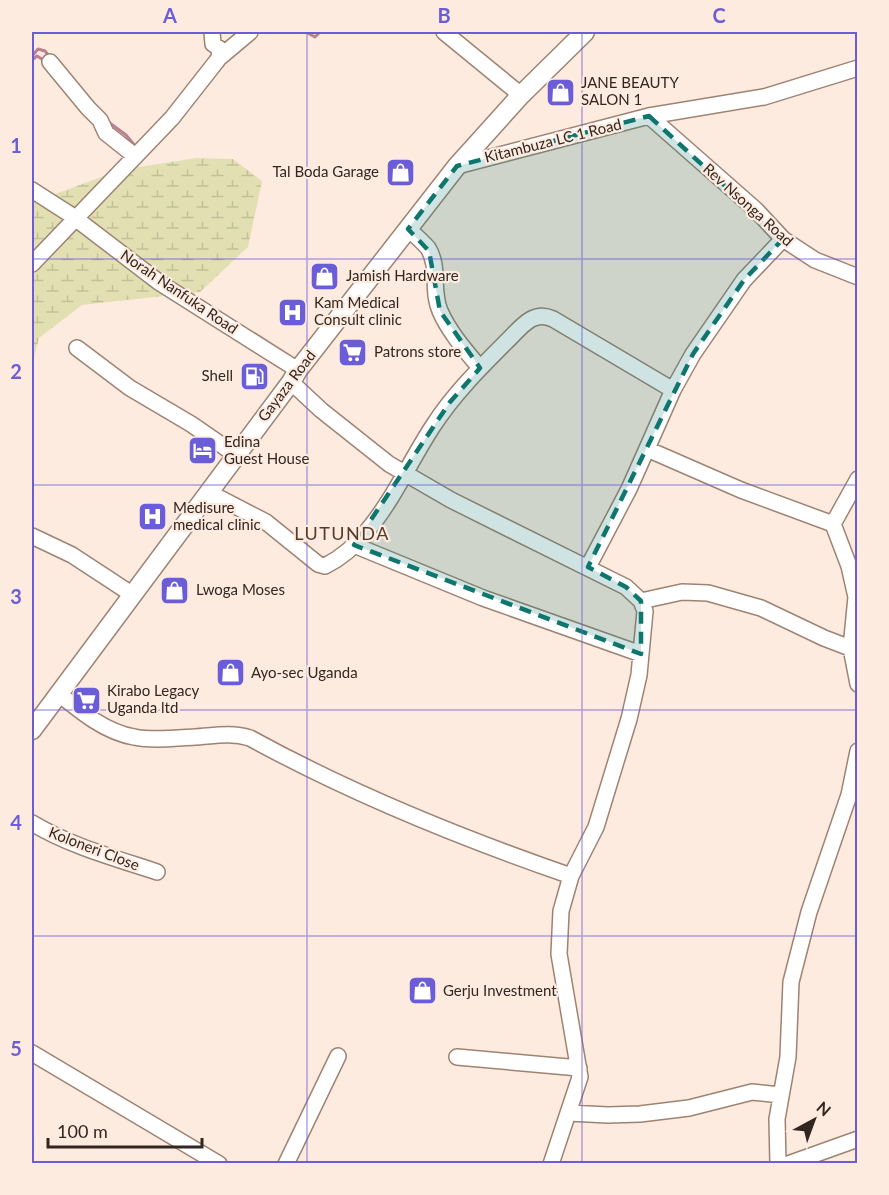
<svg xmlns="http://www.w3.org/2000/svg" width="889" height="1195" font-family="Lato,sans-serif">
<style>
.wetland{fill:url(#wetland-marsh)}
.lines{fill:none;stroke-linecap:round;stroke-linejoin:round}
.stream{stroke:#ba8291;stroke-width:3}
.minor-casing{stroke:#9e8372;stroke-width:18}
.major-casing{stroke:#9e8372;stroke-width:21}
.minor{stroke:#fff;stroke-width:15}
.major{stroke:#fff;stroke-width:18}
.marked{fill:#0f766e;fill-opacity:0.2;stroke:#0f766e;stroke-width:4.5;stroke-dasharray:12 8;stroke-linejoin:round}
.grid{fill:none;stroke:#6b5dd7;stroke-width:1.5;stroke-opacity:0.55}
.labels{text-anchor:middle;stroke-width:4.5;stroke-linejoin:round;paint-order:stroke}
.poi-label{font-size:15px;fill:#312620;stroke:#feebe0;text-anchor:start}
.street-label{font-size:15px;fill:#312620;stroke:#feebe0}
.quarter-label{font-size:18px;letter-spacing:1.5px;fill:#523b2c;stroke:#feebe0}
.neatline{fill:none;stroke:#6b5dd7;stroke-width:2}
.grid-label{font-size:20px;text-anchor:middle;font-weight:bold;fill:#6b5dd7}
</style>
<defs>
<pattern id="wetland-marsh" width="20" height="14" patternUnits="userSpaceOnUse" patternTransform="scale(1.5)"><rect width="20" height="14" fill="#e2e0b2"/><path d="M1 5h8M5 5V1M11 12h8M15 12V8" fill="none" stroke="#c2c099"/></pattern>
</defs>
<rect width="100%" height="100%" fill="#feebe0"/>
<path class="wetland" d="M196,158L233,159L262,181L248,247L200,292L82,305L39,338L32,365V198L50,196L120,170Z"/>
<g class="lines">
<path class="stream" d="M306,32L315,37L320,32
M32,56L38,49L45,51L49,56
M32,60L37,56L45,61
M107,121L126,135L136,147"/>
<defs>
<path id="minor" d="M444,32L521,95
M219,58L250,32
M50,62L88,108L100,120L106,133L135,156
M649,116L756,210L783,239L815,260L858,277
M457,166L649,116L764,97L858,68
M32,190L71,215L160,283L298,370
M408,229C415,235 422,241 428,248C440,267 431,291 440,311C449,332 466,351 480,368
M32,264L172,118L216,62L219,58L220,49L213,44L212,32
M77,348L130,388L191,424L236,455
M291,382L321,410L389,464L451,500L626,587L641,601L645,611L639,675L629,719L596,827L571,876L561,911L559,954L580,1077L551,1164
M647,449L741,490L833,524L849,566L856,597L851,648L858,684
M208,492L266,522L318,564L325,566C341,558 356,545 367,531C394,499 410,461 433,426C453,395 479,369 505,343C520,329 532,309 553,319L673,390
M833,524L858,479
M32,536L72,555L133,595
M354,545L483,598L641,654
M588,567L629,489L673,390L693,354L744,280L783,239
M641,601L682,592L708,593L761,608L824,638L858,651
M58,693C80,711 105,732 134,737C153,741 175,738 195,737C213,736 231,732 250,738C352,794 461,838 571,876
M32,823C70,846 115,858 157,872
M32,1053L219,1164
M457,1057L579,1068
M569,1113L608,1115L640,1114L689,1108L752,1092L780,1095
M286,1164L338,1056
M778,1164L777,1119L788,1057L791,982L809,912L849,795L858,751
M788,1164L858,1139"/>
<path id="major" d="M32,730L291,382L298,370L457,166L521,95L585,32"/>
</defs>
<use href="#minor" class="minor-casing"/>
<use href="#major" class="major-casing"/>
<use href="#minor" class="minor"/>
<use href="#major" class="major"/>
</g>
<path class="marked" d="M649,116L783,239L744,280L693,354L588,567L626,587L641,601V654L354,545L450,402L480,368L440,311L429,251L408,229L457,166Z"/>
<path class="grid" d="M307,32V1164M582,32V1164M32,259H858M32,485H858M32,710H858M32,936H858"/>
<defs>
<symbol id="shop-square" viewBox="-11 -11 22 22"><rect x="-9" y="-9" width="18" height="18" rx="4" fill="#6b5dd7" stroke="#feebe0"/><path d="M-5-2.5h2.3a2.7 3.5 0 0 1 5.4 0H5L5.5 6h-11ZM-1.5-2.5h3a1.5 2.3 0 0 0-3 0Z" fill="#fff"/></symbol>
<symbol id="hospital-square" viewBox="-11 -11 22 22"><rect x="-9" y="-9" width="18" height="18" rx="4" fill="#6b5dd7" stroke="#feebe0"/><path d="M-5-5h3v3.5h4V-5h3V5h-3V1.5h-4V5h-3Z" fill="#fff"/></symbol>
<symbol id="supermarket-square" viewBox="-11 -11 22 22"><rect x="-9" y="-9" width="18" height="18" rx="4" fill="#6b5dd7" stroke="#feebe0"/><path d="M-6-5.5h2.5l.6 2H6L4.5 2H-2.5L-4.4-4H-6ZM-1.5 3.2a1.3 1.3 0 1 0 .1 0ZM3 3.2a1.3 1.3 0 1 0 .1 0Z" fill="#fff"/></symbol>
<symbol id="fuel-square" viewBox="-11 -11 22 22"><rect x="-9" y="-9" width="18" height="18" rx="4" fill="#6b5dd7" stroke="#feebe0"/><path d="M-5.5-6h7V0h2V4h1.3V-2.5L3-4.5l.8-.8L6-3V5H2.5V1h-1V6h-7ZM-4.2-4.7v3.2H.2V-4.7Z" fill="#fff"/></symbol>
<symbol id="hotel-square" viewBox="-11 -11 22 22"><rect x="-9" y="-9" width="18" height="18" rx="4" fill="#6b5dd7" stroke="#feebe0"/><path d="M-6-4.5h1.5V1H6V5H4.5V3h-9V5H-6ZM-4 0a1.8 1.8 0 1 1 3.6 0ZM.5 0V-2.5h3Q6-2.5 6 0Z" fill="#fff"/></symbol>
</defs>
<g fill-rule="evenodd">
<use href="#shop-square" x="544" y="76" width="33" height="33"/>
<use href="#shop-square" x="384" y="156" width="33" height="33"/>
<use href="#shop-square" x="308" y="260" width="33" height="33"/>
<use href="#hospital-square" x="276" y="296" width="33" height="33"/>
<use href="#supermarket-square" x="336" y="336" width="33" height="33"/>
<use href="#fuel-square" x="238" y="360" width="33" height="33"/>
<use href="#hotel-square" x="186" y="434" width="33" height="33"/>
<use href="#hospital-square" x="136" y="500" width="33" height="33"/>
<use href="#shop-square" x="158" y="574" width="33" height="33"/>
<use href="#shop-square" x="214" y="656" width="33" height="33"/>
<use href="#supermarket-square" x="70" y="684" width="33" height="33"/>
<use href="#shop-square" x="406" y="974" width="33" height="33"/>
</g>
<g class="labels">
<g class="poi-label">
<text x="581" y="88">JANE BEAUTY<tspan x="581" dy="17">SALON 1</tspan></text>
<text x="379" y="177" text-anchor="end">Tal Boda Garage</text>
<text x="346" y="281">Jamish Hardware</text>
<text x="314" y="308">Kam Medical<tspan x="314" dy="17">Consult clinic</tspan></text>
<text x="374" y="357">Patrons store</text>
<text x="233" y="381" text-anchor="end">Shell</text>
<text x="224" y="447">Edina<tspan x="224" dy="17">Guest House</tspan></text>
<text x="173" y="513">Medisure<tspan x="173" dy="17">medical clinic</tspan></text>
<text x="196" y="595">Lwoga Moses</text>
<text x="251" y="678">Ayo-sec Uganda</text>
<text x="107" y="696">Kirabo Legacy<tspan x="107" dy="17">Uganda ltd</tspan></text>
<text x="443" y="996">Gerju Investment</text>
</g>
<g class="street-label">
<text transform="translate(553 141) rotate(-14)" y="5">Kitambuza LC 1 Road</text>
<text transform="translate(748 205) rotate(42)" y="5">Rev Nsonga Road</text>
<text transform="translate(179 292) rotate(34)" y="5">Norah Nanfuka Road</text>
<text transform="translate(287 386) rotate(-53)" y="5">Gayaza Road</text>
<text transform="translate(94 849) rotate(21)" y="5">Koloneri Close</text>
</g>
<g class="quarter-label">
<text x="342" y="540">LUTUNDA</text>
</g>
</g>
<rect width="889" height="1195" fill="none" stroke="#feebe0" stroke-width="66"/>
<g transform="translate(814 1120) rotate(41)" stroke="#feebe0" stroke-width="4.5" paint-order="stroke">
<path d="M0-4.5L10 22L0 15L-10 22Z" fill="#312620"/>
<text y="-9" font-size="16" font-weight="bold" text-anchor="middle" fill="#312620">N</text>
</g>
<path d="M48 1138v9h154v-9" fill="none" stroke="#312620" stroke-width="3"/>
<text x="57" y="1138" font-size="18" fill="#312620" stroke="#feebe0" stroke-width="4.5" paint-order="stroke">100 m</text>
<rect x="33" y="33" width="823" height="1129" class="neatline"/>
<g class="grid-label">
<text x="170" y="23">A</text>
<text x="444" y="23">B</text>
<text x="719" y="23">C</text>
<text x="16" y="153">1</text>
<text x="16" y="379">2</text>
<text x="16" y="604">3</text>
<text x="16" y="830">4</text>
<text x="16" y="1056">5</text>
</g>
</svg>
